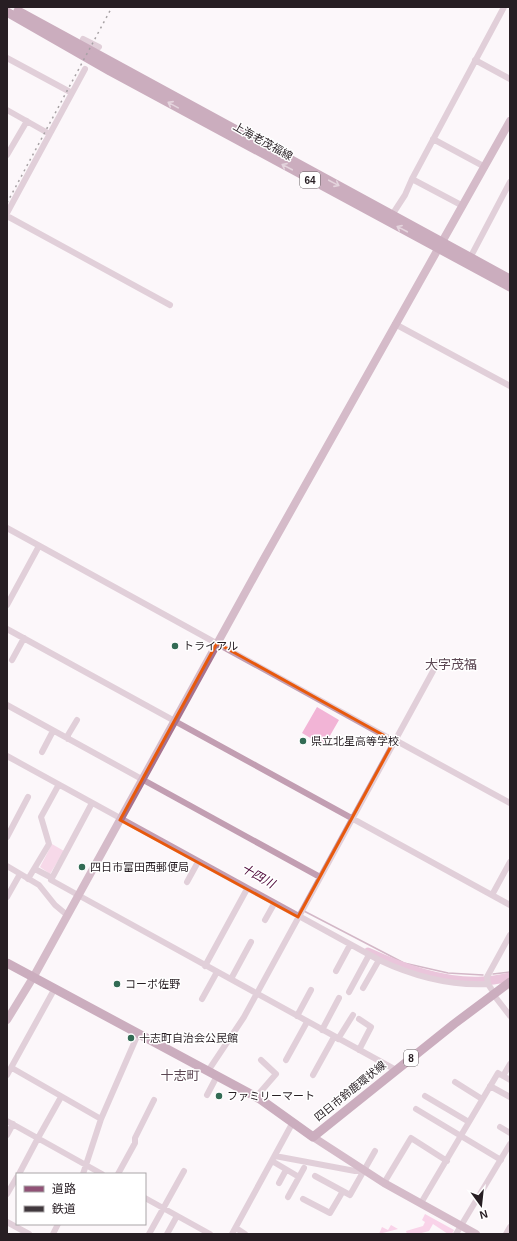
<svg xmlns="http://www.w3.org/2000/svg" width="517" height="1241" font-family="Arial,'Noto Sans JP',sans-serif">
<style>
.green{fill:#f2b4d6}
.forest{fill:#f7a6d4}
.lines{fill:none;stroke-linecap:round;stroke-linejoin:round}
.stream{stroke:#a26889;stroke-width:1.5}
.river{stroke:#d688b5;stroke-width:9}
.street{stroke:#c29eb2;stroke-width:6}
.secondary{stroke:#a6728f;stroke-width:8}
.primary{stroke:#905276;stroke-width:9}
.rail{stroke:#40383d;stroke-width:1.5;stroke-dasharray:2 4;stroke-linecap:butt}
.oneway{stroke:#c8a8ba}
.marked{fill:none;stroke:#e8590c;stroke-width:3;stroke-linejoin:round}
.poi-dot{fill:#326b54;stroke:#fff;stroke-width:1.5}
.labels{text-anchor:middle;stroke-width:3;stroke-linejoin:round;paint-order:stroke}
.shield{fill:#fff;stroke:#686265;stroke-width:1}
.shield-label{font-size:10px;font-weight:bold;fill:#271e23}
.street-label{font-size:11px;fill:#271e23;stroke:#fff}
.poi-label{font-size:11px;fill:#271e23;stroke:#fff;text-anchor:start}
.water-label{font-size:12px;font-style:italic;fill:#4d0637;stroke:#fff}
.quarter-label{font-size:13px;fill:#5b4652;stroke:#fff}
</style>
<rect width="100%" height="100%" fill="#fcf7fa"/>
<path class="green" d="M317,707L339,720L324,746L302,733Z
M52,844L64,851L50,874L40,867Z"/>
<path class="forest" d="M425,1214L454,1230L452,1234H448L433,1224L429,1231L418,1234H407L406,1231L423,1226L425,1222L422,1220Z
M391,1225L398,1229L379,1234L382,1227L388,1230Z"/>
<g class="lines">
<path class="stream" d="M304,911L404,963L448,973L483,975
M493,974L510,972
M501,979H507"/>
<path class="river" d="M368,952C403,968 443,983 482,981C491,981 501,979 510,977"/>
<path class="street" d="M83,39L99,47
M7,58L72,93
M475,60L510,79
M7,110L46,132
M433,139L485,167
M7,155L27,121
M412,179L463,206
M7,213L85,69
M392,215L405,195L412,179L504,7
M7,216L170,305
M470,258L510,182
M395,324L510,386
M7,528L394,741
M7,605L39,546
M7,629L510,905
M12,660L24,638
M7,705L320,877
M68,739V735L77,720
M395,740L510,803
M42,752L53,731
M7,756L379,960C413,976 450,986 488,984
M7,837L28,797
M7,866L39,885L55,905L67,915
M35,869L52,878L92,803
M52,878L51,880L78,895L396,1070
M28,879L49,844L41,817L58,786
M187,882L198,862
M492,895L510,862
M7,897L20,874
M265,920L274,904
M205,966L247,889
M336,971L350,945
M231,979L251,942
M363,988L379,960
M349,992L369,955
M494,993L488,984L487,977L510,935
M493,994L510,1016
M202,999L217,972
M297,1016L311,990
M359,1019L371,1027L359,1050
M322,1030L339,998
M338,1039L353,1015
M286,1060L307,1022
M12,1068L101,1119
M208,1071L244,1017L438,662
M7,1075L55,988
M313,1075L334,1037
M503,1076L510,1064
M455,1082L482,1099
M490,1086L510,1097
M207,1095L217,1076
M425,1096L469,1122
M256,1097L276,1074L261,1060
M416,1109L501,1160
M7,1121L102,1174
M500,1127L510,1133
M7,1135L13,1124
M38,1138L61,1097
M275,1156L355,1171L363,1170
M272,1161L299,1177
M19,1174L38,1138
M83,1174L101,1119L138,1034
M118,1174L135,1143V1138L154,1100
M315,1176L350,1195L375,1151
M279,1183L286,1170
M384,1183L411,1138L447,1161
M7,1194L17,1177
M288,1197L304,1168
M145,1198L210,1234
M303,1199L330,1213L343,1191
M421,1203L498,1073L510,1080
M7,1222L29,1234
M236,1228L245,1234
M53,1234L58,1224
M149,1234L184,1171
M167,1234L177,1216
M232,1234L293,1122
M456,1234L510,1144
M506,1234L510,1227"/>
<path class="secondary" d="M7,1020L34,976L261,564L510,121
M313,1137L384,1183L476,1234"/>
<path class="primary" d="M18,11L510,279
M7,12L110,71L510,287
M7,963L260,1099L313,1137L454,1024L510,982"/>
<path class="rail" d="M7,203L112,7"/>
</g>
<defs><path id="oneway-shaft" d="M-6 0H5M1.5-3L5.5 0L1.5 3" fill="none" stroke-width="1.6" stroke-linecap="round" stroke-linejoin="round"/></defs>
<g class="oneway">
<use href="#oneway-shaft" transform="translate(173 105) rotate(-151)"/>
<use href="#oneway-shaft" transform="translate(287 167) rotate(-152)"/>
<use href="#oneway-shaft" transform="translate(334 183) rotate(28)"/>
<use href="#oneway-shaft" transform="translate(402 229) rotate(-152)"/>
</g>
<path d="M0 0H517V1241H0ZM217,643L394,741L298,917L120,820Z" fill="#fcf7fa" fill-opacity=".55" fill-rule="evenodd"/>
<path class="marked" d="M217,643L394,741L298,917L120,820Z"/>
<g class="poi-dot">
<circle cx="175" cy="646" r="4"/>
<circle cx="303" cy="741" r="4"/>
<circle cx="82" cy="867" r="4"/>
<circle cx="117" cy="984" r="4"/>
<circle cx="131" cy="1038" r="4"/>
<circle cx="219" cy="1096" r="4"/>
</g>
<g class="labels">
<g class="shield">
<rect x="300" y="172" width="20" height="16" rx="3"/>
<rect x="404" y="1050" width="14" height="16" rx="3"/>
</g>
<g class="shield-label">
<text x="310" y="184">64</text>
<text x="411" y="1062">8</text>
</g>
<g class="street-label">
<text transform="translate(263 141) rotate(29)" y="4">上海老茂福線</text>
<text transform="translate(350 1091) rotate(-39)" y="4">四日市鈴鹿環状線</text>
</g>
<g class="poi-label">
<text x="183" y="650">トライアル</text>
<text x="311" y="745">県立北星高等学校</text>
<text x="90" y="871">四日市富田西郵便局</text>
<text x="125" y="988">コーポ佐野</text>
<text x="139" y="1042">十志町自治会公民館</text>
<text x="227" y="1100">ファミリーマート</text>
</g>
<g class="water-label">
<text transform="translate(258 876) rotate(29)" y="4">十四川</text>
</g>
<g class="quarter-label">
<text x="451" y="669">大字茂福</text>
<text x="180" y="1080">十志町</text>
</g>
</g>
<rect width="517" height="1241" fill="none" stroke="#271e23" stroke-width="16"/>
<rect x="16" y="1173" width="130" height="52" fill="#ffffff" stroke="#a9a5a7"/>
<rect x="24" y="1186" width="20" height="6" fill="#905276" stroke="#a9a5a7"/>
<text x="52" y="1193" font-size="12" fill="#271e23">道路</text>
<rect x="24" y="1206" width="20" height="6" fill="#40383d" stroke="#a9a5a7"/>
<text x="52" y="1213" font-size="12" fill="#271e23">鉄道</text>
<g transform="translate(481 1205) rotate(165)" stroke="#ffffff" stroke-width="3" paint-order="stroke">
<path d="M0-3L7 15L0 10L-7 15Z" fill="#271e23"/>
<text y="-6" font-size="11" font-weight="bold" text-anchor="middle" fill="#271e23">N</text>
</g>
</svg>
